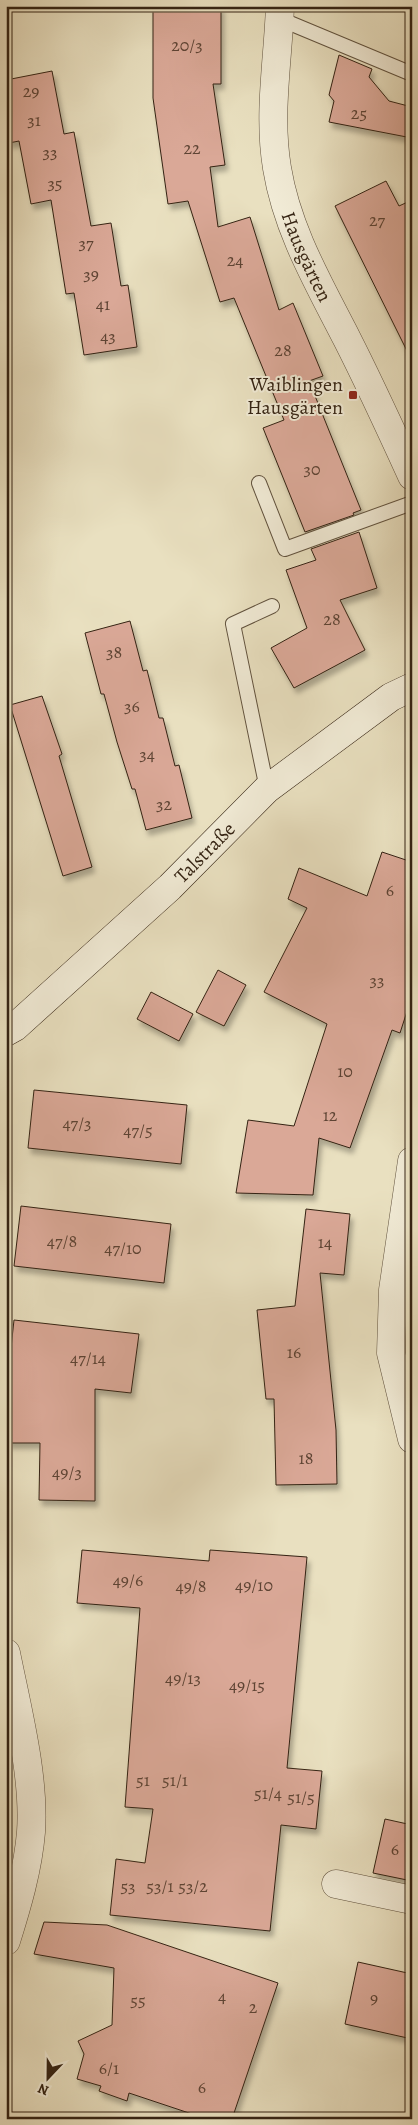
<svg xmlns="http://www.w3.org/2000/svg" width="418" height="2125" font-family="Alegreya,serif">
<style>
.building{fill:#daa897;stroke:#342313;filter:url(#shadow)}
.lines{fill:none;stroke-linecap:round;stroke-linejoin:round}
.lane-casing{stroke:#61523e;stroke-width:16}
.street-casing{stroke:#61523e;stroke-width:29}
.secondary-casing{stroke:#342313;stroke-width:29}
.lane{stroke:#f1ebd6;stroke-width:14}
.street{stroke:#f1ebd6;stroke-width:28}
.secondary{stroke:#f1ebd6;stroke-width:28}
.poi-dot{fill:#8f2418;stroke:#f1ebd6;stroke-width:2}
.labels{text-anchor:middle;stroke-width:4;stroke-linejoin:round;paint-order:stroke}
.number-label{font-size:18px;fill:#5e4434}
.street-label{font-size:20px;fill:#342313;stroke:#f1ebd6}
.poi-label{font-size:20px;fill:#342313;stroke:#f1ebd6;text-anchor:end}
</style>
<defs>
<filter id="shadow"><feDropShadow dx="3" dy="5.5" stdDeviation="2.5" flood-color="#0004"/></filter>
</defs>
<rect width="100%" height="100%" fill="#e9e0c0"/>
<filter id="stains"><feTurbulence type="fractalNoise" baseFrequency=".004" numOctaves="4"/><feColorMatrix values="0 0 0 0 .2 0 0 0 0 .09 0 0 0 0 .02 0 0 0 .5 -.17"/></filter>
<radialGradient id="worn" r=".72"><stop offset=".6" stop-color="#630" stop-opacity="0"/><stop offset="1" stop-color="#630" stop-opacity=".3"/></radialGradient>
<path class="building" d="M153,6H221V84H213L225,165L210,167L218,227L250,217L279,310L293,303L323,376L309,381L361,510L353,513L354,515L305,532L263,428L284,420L234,298L220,302L188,201L168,204L153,98Z
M339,55L372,69L369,77L389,101L412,107V138L329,122L334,101L329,95Z
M52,71L64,134L74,132L91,226L111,223L121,286L128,285L137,347L84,355L74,293L66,294L51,200L31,204L19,141L9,143L6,128V80Z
M386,181L399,206L412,200V361L335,206Z
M359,532L377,588L340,600L365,650L294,688L271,648L307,628L286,570L316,560L311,549Z
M130,621L143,671L147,670L159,718H163L175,766L179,765L192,818L146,830L135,789H132L117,742L104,694H101L85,633Z
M42,696L62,754L59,756L92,867L63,876L10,705Z
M382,852L412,862V996L400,1033L392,1030L350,1148L319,1138L313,1195L236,1193L248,1120L294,1126L327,1024L264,992L307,908L288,899L299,868L367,896Z
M218,970L246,985L224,1026L196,1012Z
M151,992L193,1014L179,1041L137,1019Z
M34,1090L187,1105L181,1164L28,1148Z
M21,1206L171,1224L164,1283L14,1266Z
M306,1209L350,1214L344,1275L320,1273L336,1430L337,1484L276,1485L274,1399H266L257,1310L295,1306Z
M14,1320L139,1334L131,1393L95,1389V1501L39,1500L40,1443H7V1385Z
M82,1550L209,1561L210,1550L307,1557L287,1768L322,1771L316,1829L281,1825L270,1931L110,1915L116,1859L145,1863L153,1809L125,1807L140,1608L77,1603Z
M385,1819L412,1825V1881L373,1873Z
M44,1922L107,1925L278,1983L232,2119H207L129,2093L127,2101L99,2091L101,2086L77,2079L84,2054L78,2041L112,2025L114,1968L34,1954Z
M358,1962L412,1974V2039L345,2024Z"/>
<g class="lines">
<defs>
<path id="lane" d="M280,19L412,74
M259,483L285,549L412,503
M267,789L233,624L272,606"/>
<g id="street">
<path id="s1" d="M280,6C278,61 268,114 277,168C287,230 319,284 347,339C370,384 391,430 412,476"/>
<path d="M412,1161L393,1290L391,1353L412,1439"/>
<path d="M6,1653C17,1708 35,1777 31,1832C28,1869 17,1906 6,1941"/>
<path d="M336,1884L412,1900"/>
</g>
<g id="secondary">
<path id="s2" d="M6,1032L15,1027L170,887L267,789L391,697L412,687"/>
</g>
</defs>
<use href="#lane" class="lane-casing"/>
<use href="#street" class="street-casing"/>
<use href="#secondary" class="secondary-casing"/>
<use href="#lane" class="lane"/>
<use href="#street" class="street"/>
<use href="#secondary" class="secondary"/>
</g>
<rect class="poi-dot" x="348" y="390" width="10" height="10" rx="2.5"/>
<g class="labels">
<g class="number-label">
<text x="187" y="51">20/3</text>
<text x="31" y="97">29</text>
<text x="359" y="119">25</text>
<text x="34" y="126">31</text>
<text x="192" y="154">22</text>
<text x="50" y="158">33</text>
<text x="55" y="189">35</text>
<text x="377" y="226">27</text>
<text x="86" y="249">37</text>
<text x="235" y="266">24</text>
<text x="91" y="280">39</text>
<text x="103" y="310">41</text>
<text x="108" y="342">43</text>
<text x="283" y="356">28</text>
<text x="312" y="475">30</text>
<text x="332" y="625">28</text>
<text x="114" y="658">38</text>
<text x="132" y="712">36</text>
<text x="147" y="760">34</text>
<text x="164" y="810">32</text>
<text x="390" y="896">6</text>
<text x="377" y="986">33</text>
<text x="345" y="1077">10</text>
<text x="330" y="1121">12</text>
<text x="77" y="1129">47/3</text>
<text x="138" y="1136">47/5</text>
<text x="62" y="1247">47/8</text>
<text x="325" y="1248">14</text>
<text x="123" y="1254">47/10</text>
<text x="294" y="1358">16</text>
<text x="88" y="1364">47/14</text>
<text x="306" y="1464">18</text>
<text x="67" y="1478">49/3</text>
<text x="128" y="1586">49/6</text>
<text x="254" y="1591">49/10</text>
<text x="191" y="1592">49/8</text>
<text x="183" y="1684">49/13</text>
<text x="247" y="1691">49/15</text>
<text x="143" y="1786">51</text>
<text x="175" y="1786">51/1</text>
<text x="268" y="1799">51/4</text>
<text x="301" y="1803">51/5</text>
<text x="395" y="1855">6</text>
<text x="128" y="1892">53</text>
<text x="160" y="1892">53/1</text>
<text x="193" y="1892">53/2</text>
<text x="222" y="2002">4</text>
<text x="374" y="2004">9</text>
<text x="138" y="2006">55</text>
<text x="253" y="2013">2</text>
<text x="109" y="2074">6/1</text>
<text x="202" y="2093">6</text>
</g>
<g class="street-label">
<text dy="7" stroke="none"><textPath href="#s1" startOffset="256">Hausgärten</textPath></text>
<text dy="7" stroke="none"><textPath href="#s2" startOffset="268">Talstraße</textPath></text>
</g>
<g class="poi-label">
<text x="343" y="391">Waiblingen<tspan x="343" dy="23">Hausgärten</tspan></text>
</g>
</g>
<rect width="418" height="2125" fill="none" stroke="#e9e0c0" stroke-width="25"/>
<rect x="8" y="8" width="403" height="2110" fill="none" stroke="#342313" stroke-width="2.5"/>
<rect x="12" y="12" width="393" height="2100" fill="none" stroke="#342313"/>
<g transform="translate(48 2078) rotate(202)" stroke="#f1ebd6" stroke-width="4" paint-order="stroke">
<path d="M0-4L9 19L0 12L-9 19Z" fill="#342313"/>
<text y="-8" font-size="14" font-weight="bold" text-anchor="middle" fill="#342313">N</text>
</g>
<rect width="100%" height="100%" filter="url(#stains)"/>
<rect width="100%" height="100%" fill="url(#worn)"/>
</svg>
